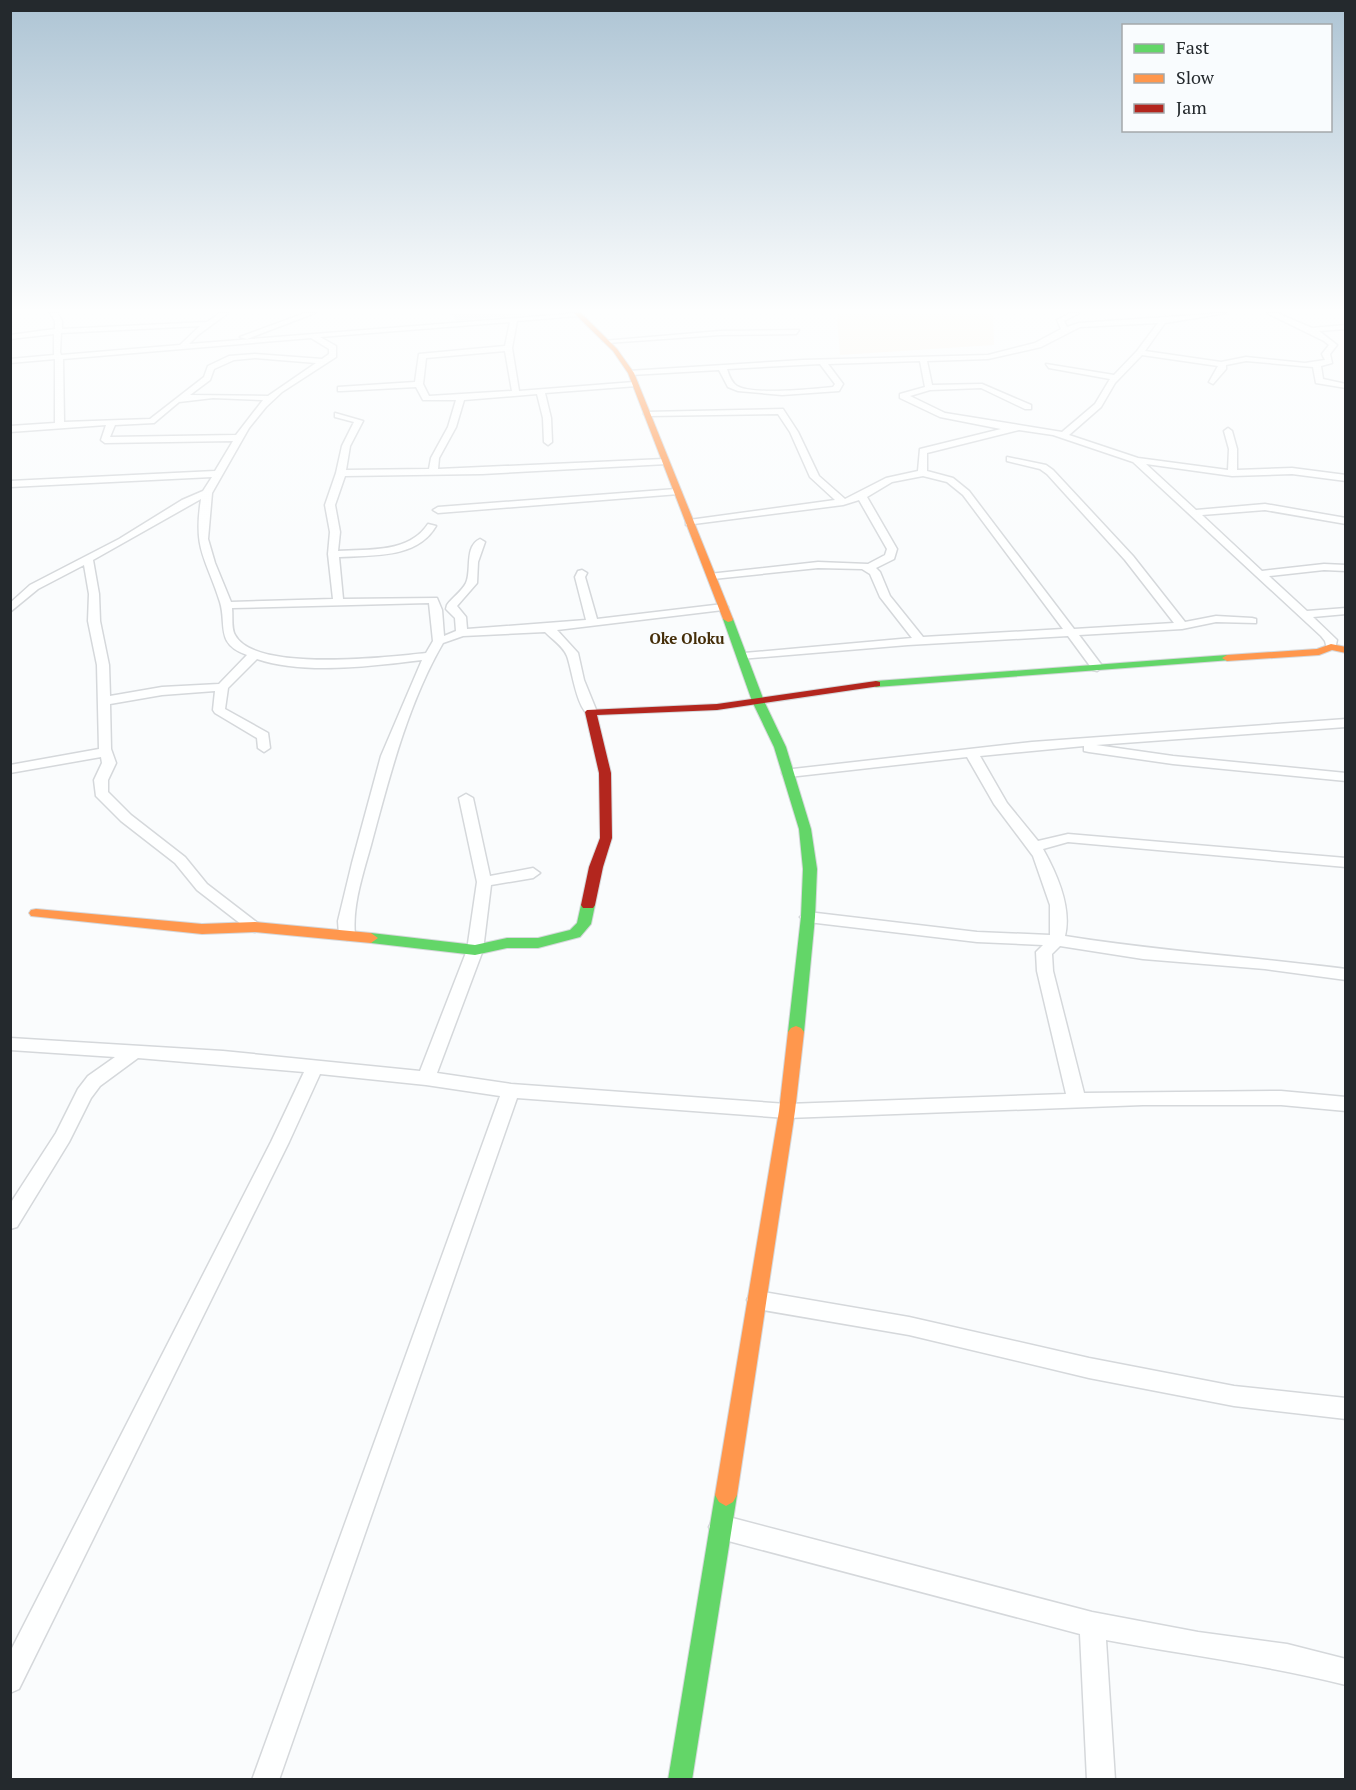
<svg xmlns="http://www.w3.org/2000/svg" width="1356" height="1790" font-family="'PT Serif',serif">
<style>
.built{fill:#e7ecf0}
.green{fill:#faf2e8}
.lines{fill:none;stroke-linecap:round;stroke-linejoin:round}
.street-casing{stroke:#d5d8db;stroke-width:3}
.fast-casing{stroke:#d5d8db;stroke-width:2}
.slow-casing{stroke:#d5d8db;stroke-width:2}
.jam-casing{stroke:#d5d8db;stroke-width:2}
.street{fill:#feffff;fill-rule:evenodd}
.fast{fill:#63d668;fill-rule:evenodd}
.slow{fill:#ff974d;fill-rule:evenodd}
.jam{fill:#b3261e;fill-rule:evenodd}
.labels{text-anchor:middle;stroke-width:6;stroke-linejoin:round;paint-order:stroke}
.far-quarter-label{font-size:15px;font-weight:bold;fill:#442d08;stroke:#f9fcfe}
</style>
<rect width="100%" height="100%" fill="#fafcfd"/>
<path class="built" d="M451,313H537L456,321Z"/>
<path class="green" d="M839,313H993L994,345L840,355L837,319Z"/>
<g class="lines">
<defs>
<path id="street" d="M50,313H57L62,321V329L207,322L220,313H228L198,335L189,344L580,313L577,316L517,321L512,348L519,391L634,382H637V386L545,393L551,418L552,442L548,445L544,442L543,418L537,394L464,400L456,427L439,458L438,469L664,459L667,460V464L482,474L345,476L335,505L340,532L338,551C370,549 409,553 428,524L436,526C417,559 372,555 339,557L343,599L437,598L442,610L444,636L456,631L455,618L446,609L447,605C452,598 462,591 466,583C472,571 464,546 480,539L485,542L478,562L477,583L457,606L466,617L467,629L586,620L575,577L578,571L582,570L587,573L585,577L597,619L723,604L728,607L723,610L557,630L578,653L584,680L597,712L591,716C577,712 572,669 567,656C564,647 552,639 545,632L463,636L443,643C408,703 389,778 371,845C363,874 352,906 355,935L347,940L339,935L338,921L352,863L381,756L422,660C373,666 304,675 257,659L228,688L225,709L268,733L270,748L264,752L258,748L257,738L215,713L213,710L215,691L162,695L110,704L111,749L116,763L108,780V792L131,815L185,857L207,884L263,927L255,932L250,931L197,890L175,863L121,821L96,796L94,780L102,763L101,757L10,773V765L99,749L97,665L88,621L89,594L84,565L38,589L10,612V603L30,585L119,539L182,500L203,491L212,477L10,487V481L215,471L233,441L105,443L101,440L106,425L10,432V426L55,423V359L10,363V359L54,355V334L10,339V335L55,329V321ZM510,322L505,346L419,354L415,382L338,387V391H341L416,387L423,400H456L448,427L431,458L429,469L346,470L350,446L363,421L335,413V417L354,422L342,446L336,473L325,505L330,532L328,554L333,599L231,602L215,563L208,539L212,493L249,428L266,407L282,392L336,357V346L320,337ZM200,326L180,345L61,355L60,352L61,333ZM311,338L329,349V354L322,359L255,354L229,356L208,366L204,377L150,419L64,422L63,359ZM505,351L512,391L429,396L423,384L426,358ZM255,358L316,363L268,396L190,395L210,380L214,369L234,360ZM213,398L263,400L236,435L110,437L115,425L154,423L179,402ZM201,499C193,551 206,557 220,602C227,625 215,644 247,655L219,684L162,687L110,696L109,665L100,621L99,594L93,560ZM429,603L433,641L426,653C389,657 255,673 235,635C231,628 233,617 232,608Z
M305,313H315L247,339L240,337Z
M1070,313H1079L1064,321L1067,327L1079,323L1226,313L1165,323L1145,351L1221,362L1246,357L1305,363L1325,360L1322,354L1329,345L1324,341L1267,313H1277L1312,328L1346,325V329L1319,331L1337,345L1330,354L1332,363L1321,366L1323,379L1346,384V388L1316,383L1313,367L1246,361L1226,365V369L1213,384L1209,382L1218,366L1142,355L1115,383L1101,407L1069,435L1138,458L1228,470L1229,449L1224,431L1228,428L1232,431L1237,449V470L1292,468L1346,475V481L1292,474L1232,476L1146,464L1196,510L1265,504L1346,518V524L1265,510L1202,515L1262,571L1324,564L1346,565V571L1324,570L1269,576L1307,611L1346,608V614L1313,617L1337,640L1335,649H1327L1325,641L1321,636L1133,462L1053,435L1019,430L927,453V471L953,478L969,491L1074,629L1174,623L1125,560L1047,474L1040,469L1007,461V457L1046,465L1053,470L1133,556L1185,622L1216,616L1252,618L1256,619V623L1216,622L1182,629L1079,635L1103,667L1097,671L1093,670L1068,636L908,645L740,659V655L744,653L912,638L880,597L870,574L862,569L818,568L713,579L709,578V574L818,562L868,564L885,555L887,549L859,500L843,505L686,525V521L689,520L835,500L810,477L790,432L778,414L648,416L644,414L645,412L783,409L798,432L819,476L845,499L886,478L918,471L920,449L1001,429L940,417L900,398V394L925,387L920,361L828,364L843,384L839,391L782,395L738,391L728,387L719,370L631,375L628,371L803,360L988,355L1035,343L1061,329L1057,320ZM1158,323L1137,351L1114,375L1046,364L1049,368L1110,379L1095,404L1062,432L945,413L910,396L930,390L981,388L1025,409H1031V405L982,384L932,385L927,361L988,359L1041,347L1080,327ZM820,364L835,384L833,387C814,389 752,395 737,386C731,382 729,375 727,369ZM923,476L947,482L963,495L1063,629L923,637L890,596L880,572L876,568L894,559L897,549L867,497L892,482Z
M799,330L796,334L720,335L607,343L603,341L720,331Z
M676,489L681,492L679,494L438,513L433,510L438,507Z
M1346,719V727L1096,745L1173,756L1346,773V781L1173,764L1089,752L1084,751V746L980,756L1007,803L1038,841L1068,834L1346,858V867L1068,842L1043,849C1057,874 1072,907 1065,936C1158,951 1252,957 1346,969V980L1265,969L1143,959L1060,946L1052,954L1053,971L1084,1093L1281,1091L1346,1097V1111L1281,1105H1143L787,1118L517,1098L279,1780H252L500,1096L426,1085L320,1074L289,1142L19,1689L10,1693V1652L271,1142L304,1072L138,1058L100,1086L91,1098L69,1142L17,1227L10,1229V1204L56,1133L78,1089L88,1076L115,1057L10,1050V1038L223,1051L420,1071L467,950L477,882L459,798L466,794L473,798L490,876L533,868L540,873L533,878L491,885L483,950L437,1073L511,1084L787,1104L1066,1094L1037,971L1036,952L1043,945L977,942L808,922L800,917L808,912L977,932L1050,935V905L1033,856L994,804L967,757L789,777L784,776L782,773L784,770L1032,742Z
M757,1291L909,1317L1089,1358L1234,1386L1346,1398V1419L1234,1406L1089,1378L909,1335L757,1309L750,1306L747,1300L750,1294Z
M721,1515L1092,1612L1198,1632L1287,1644L1346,1659V1685C1267,1665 1186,1655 1106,1640L1115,1780H1087L1080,1634L721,1539L713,1535L709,1527L713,1519Z"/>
<path id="fast" d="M728,616L733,619L764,701L786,747L811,829L817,869L815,917L804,1032L801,1036H791L788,1032L801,917L803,869L799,829L774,747L752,701L723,619Z
M1227,655L1231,656V660L876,687L871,684L876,681Z
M588,901L595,905L591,924L580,937L538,948H507L475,955L371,943L364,938L371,933L475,945L507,938H538L570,930L577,923L581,905Z
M726,1484L733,1488L737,1495L692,1780H668L715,1495L719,1488Z"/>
<path id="slow" d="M574,313H581L617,349L634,373L733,619L732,621L728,622L723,619L628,373L613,351Z
M1331,644L1346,647V653L1332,650L1319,655L1227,661L1222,658L1227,655L1317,649Z
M36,909L202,924L255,922L371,933L378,938L371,943L255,932L202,934L31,916L29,913L31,910Z
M796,1026L801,1028L804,1032L795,1111L737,1495L733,1502L726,1506L719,1502L715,1495L779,1111L788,1032L791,1028Z"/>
<path id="jam" d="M876,681L880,682V686L717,710L597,715L611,773L612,838L603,867L595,905L593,908H583L581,905L589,867L600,838L599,773L585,712L587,710L717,704Z"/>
</defs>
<use href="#street" class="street-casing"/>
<use href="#fast" class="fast-casing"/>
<use href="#slow" class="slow-casing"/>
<use href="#jam" class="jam-casing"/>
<use href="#street" class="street"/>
<use href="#fast" class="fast"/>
<use href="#slow" class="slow"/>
<use href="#jam" class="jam"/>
</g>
<linearGradient id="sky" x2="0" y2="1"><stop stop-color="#adc4d4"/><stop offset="0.55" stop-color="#fdfefe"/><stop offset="1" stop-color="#fdfefe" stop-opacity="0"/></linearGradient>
<rect width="1356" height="564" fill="url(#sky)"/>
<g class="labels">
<g class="far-quarter-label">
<text x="687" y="644">Oke Oloku</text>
</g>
</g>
<rect width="1356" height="1790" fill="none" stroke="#24292d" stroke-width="24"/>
<rect x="1122" y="24" width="210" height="108" fill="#f9fcfe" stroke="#a4a8aa" stroke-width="1.5"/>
<rect x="1134" y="44" width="30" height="9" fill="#63d668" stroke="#a4a8aa" stroke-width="1.5"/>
<text x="1176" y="54" font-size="18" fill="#24292d">Fast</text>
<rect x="1134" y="74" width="30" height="9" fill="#ff974d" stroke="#a4a8aa" stroke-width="1.5"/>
<text x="1176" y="84" font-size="18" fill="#24292d">Slow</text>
<rect x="1134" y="104" width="30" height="9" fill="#b3261e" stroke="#a4a8aa" stroke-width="1.5"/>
<text x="1176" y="114" font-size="18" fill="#24292d">Jam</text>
</svg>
